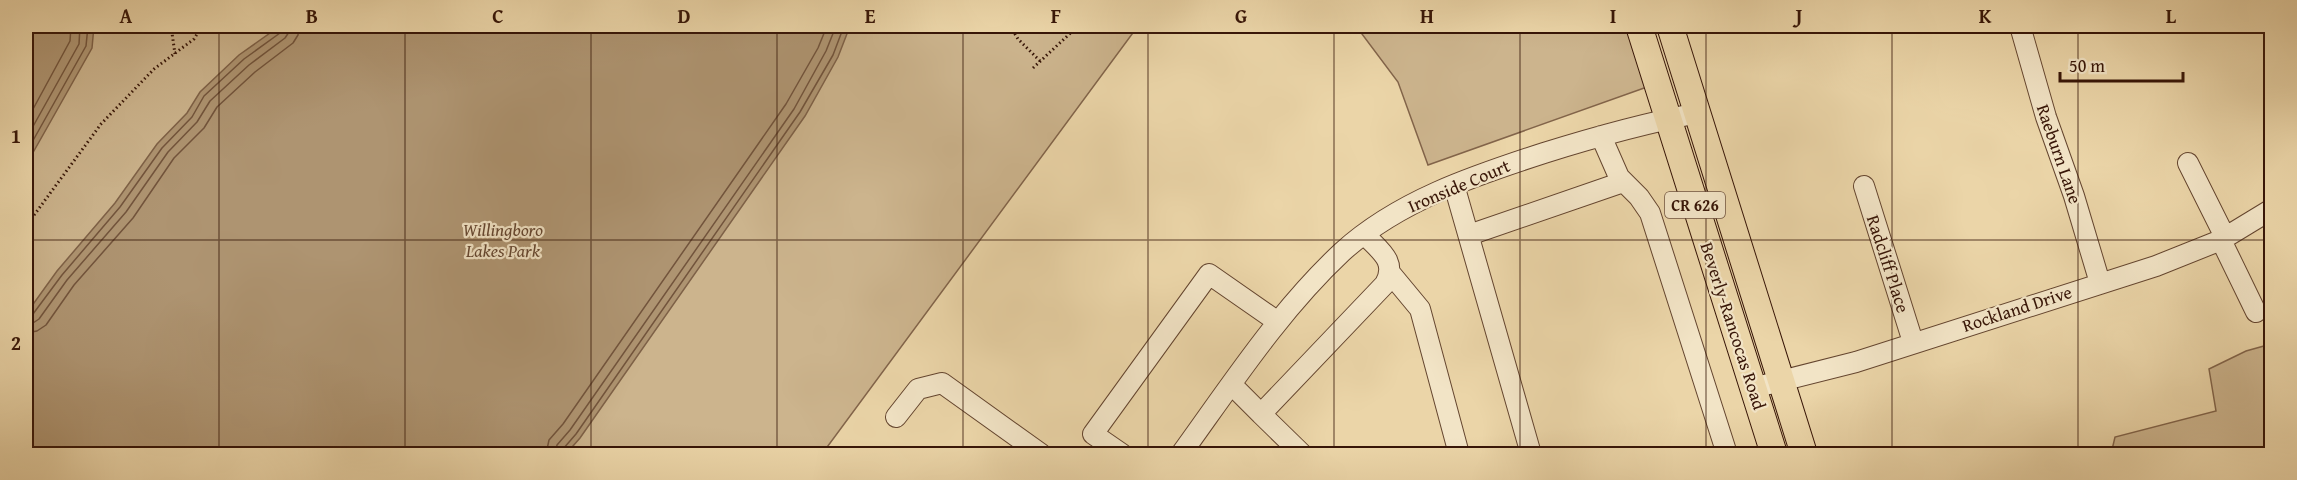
<svg xmlns="http://www.w3.org/2000/svg" width="2297" height="480" font-family="'Gentium Book Plus',serif">
<style>
.green{fill:#ccb48d;stroke:#82644a;stroke-width:1.5}
.water{fill:#ae9471;stroke:#7e6147;stroke-width:1.5}
.lines{fill:none;stroke-linecap:round;stroke-linejoin:round}
.shore{stroke:#72543c;stroke-width:1.5}
.minor-casing{stroke:#64452f;stroke-width:22}
.major-casing{stroke:#371507;stroke-width:28}
.path{stroke:#371507;stroke-width:3;stroke-dasharray:1.5 3;stroke-linecap:butt}
.minor{stroke:#f2e4c6;stroke-width:20}
.major{stroke:#ebd5a8;stroke-width:26}
.grid{fill:none;stroke:#371507;stroke-width:1.5;stroke-opacity:0.55}
.labels{text-anchor:middle;stroke-width:4.5;stroke-linejoin:round;paint-order:stroke}
.shield{fill:#f2e4c6;stroke:#6f5340;stroke-width:1.5}
.shield-label{font-size:16px;font-weight:bold;fill:#371507}
.street-label{font-size:18px;fill:#371507;stroke:#f2e4c6}
.park-label{font-size:18px;font-style:italic;fill:#64452f;stroke:#f2e4c6}
.neatline{fill:none;stroke:#371507;stroke-width:2}
.grid-label{font-size:20px;text-anchor:middle;font-weight:bold;fill:#371507}
</style>
<rect width="100%" height="100%" fill="#ebd5a8"/>
<filter id="stains"><feTurbulence type="fractalNoise" baseFrequency=".00333" numOctaves="4"/><feColorMatrix values="0 0 0 0 .2 0 0 0 0 .09 0 0 0 0 .02 0 0 0 .5 -.17"/></filter>
<radialGradient id="worn" r=".72"><stop offset=".6" stop-color="#630" stop-opacity="0"/><stop offset="1" stop-color="#630" stop-opacity=".3"/></radialGradient>
<path class="green" d="M26,26H1138L822,454H26Z
M1356,26H1628L1647,87L1428,165L1398,82Z
M2271,344V454H2111L2115,437L2216,411L2209,369L2246,351Z"/>
<path class="water" d="M26,26H94L92,48L26,165Z
M280,26H850L838,57L805,116L580,438L566,454H26V314L57,271L115,203L157,144L187,113L200,92L239,55Z"/>
<g class="lines">
<path class="shore" d="M26,122L70,41L71,26
M26,139L79,44L80,26
M26,153L86,46L88,26
M26,317L33,314L62,275L120,207L162,148L192,117L204,96L244,59L280,33L283,26
M26,324L33,323L39,319L67,280L126,212L168,152L197,122L210,101L249,65L285,38L289,32L290,26
M26,333L37,331L46,325L74,285L133,218L174,158L204,128L217,107L255,72L293,43L298,35L299,26
M546,454L549,440L563,424L786,104L818,48L827,26
M555,454L557,445L570,430L794,109L826,51L836,26
M562,454L563,449L576,434L800,112L833,55L844,26"/>
<defs>
<path id="minor" d="M2020,26L2046,117L2074,196L2100,283
M1601,136L1619,177L1639,197L1650,213L1727,454
M2188,163L2225,237
M1454,185L1531,454
M1864,186L1913,342
M1469,235L1623,182
M2221,240L2256,312
M1391,274L1420,309L1459,454
M1232,385L1261,414L1385,284C1398,261 1379,250 1364,234
M1753,388L1856,362L2156,266L2221,240L2272,209
M1261,414L1302,454
M896,417L918,389L942,383L1041,454
M1122,454L1093,434L1209,274L1278,322
M1181,454C1231,385 1279,311 1342,252C1398,201 1473,176 1544,153C1595,137 1646,123 1698,113"/>
<path id="major" d="M1639,26L1774,454
M1670,26L1804,454"/>
</defs>
<use href="#minor" class="minor-casing"/>
<use href="#major" class="major-casing"/>
<path class="path" d="M171,26L175,54
M1010,26L1018,39L1040,61
M1033,68L1078,26
M26,226L101,124L154,69L194,39L202,26"/>
<use href="#minor" class="minor"/>
<use href="#major" class="major"/>
</g>
<path class="grid" d="M219,26V454M405,26V454M591,26V454M777,26V454M963,26V454M1148,26V454M1334,26V454M1520,26V454M1706,26V454M1892,26V454M2078,26V454M26,240H2272"/>
<g class="labels">
<rect class="shield" x="1665" y="192" width="60" height="26" rx="4.5"/>
<g class="shield-label">
<text x="1695" y="211">CR 626</text>
</g>
<g class="street-label">
<text transform="translate(2059 154) rotate(71)" y="6">Raeburn Lane</text>
<text transform="translate(1459 186) rotate(-23)" y="6">Ironside Court</text>
<text transform="translate(1888 264) rotate(72)" y="6">Radcliff Place</text>
<text transform="translate(2017 309) rotate(-18)" y="6">Rockland Drive</text>
<text transform="translate(1733 326) rotate(72)" y="6">Beverly-Rancocas Road</text>
</g>
<g class="park-label">
<text x="503" y="236">Willingboro<tspan x="503" dy="21">Lakes Park</tspan></text>
</g>
</g>
<rect width="2297" height="480" fill="none" stroke="#ebd5a8" stroke-width="66"/>
<path d="M2060 72v9h123v-9" fill="none" stroke="#371507" stroke-width="3"/>
<text x="2069" y="72" font-size="18" fill="#371507" stroke="#f2e4c6" stroke-width="4.5" paint-order="stroke">50 m</text>
<rect x="33" y="33" width="2231" height="414" class="neatline"/>
<g class="grid-label">
<text x="126" y="23">A</text>
<text x="312" y="23">B</text>
<text x="498" y="23">C</text>
<text x="684" y="23">D</text>
<text x="870" y="23">E</text>
<text x="1056" y="23">F</text>
<text x="1241" y="23">G</text>
<text x="1427" y="23">H</text>
<text x="1613" y="23">I</text>
<text x="1799" y="23">J</text>
<text x="1985" y="23">K</text>
<text x="2171" y="23">L</text>
<text x="16" y="143">1</text>
<text x="16" y="350">2</text>
</g>
<rect width="100%" height="100%" filter="url(#stains)"/>
<rect width="100%" height="100%" fill="url(#worn)"/>
</svg>
